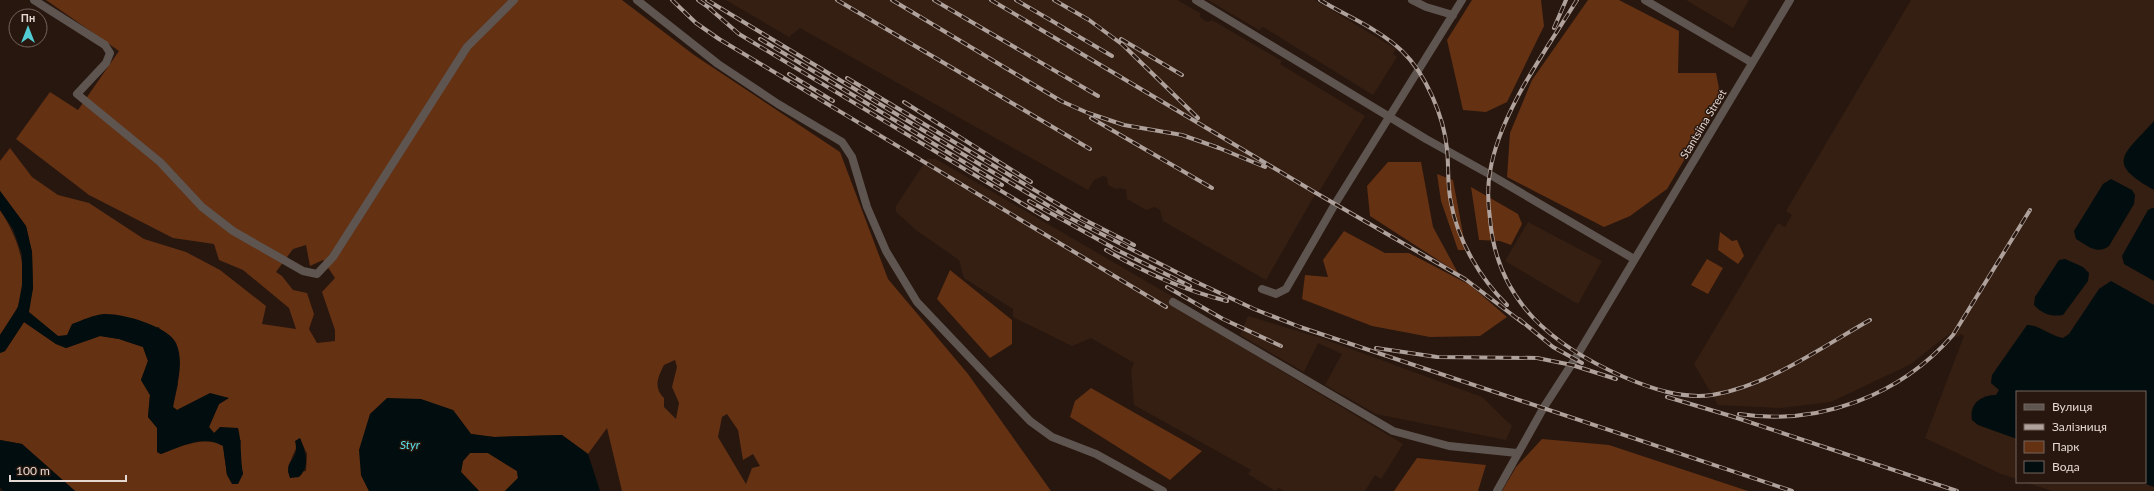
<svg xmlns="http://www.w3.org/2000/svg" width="2154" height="491" font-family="Lato,sans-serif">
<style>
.built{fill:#351f12}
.green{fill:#643113;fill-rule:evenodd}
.water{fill:#010d0e}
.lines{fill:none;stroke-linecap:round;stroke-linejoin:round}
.minor{stroke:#5e5550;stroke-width:8}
.rail-casing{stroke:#afa19b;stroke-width:4}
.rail{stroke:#28170f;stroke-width:2.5;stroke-dasharray:8;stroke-linecap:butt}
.labels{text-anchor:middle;stroke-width:3;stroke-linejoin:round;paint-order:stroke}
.street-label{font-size:11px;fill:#e4d8d2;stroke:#28170f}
.water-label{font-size:12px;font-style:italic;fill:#5ce1e8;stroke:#28170f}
</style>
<rect width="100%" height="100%" fill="#28170f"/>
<path class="built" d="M726,0H1177L1200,13V17L1204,20L1208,22L1212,20L1282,61L1280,64L1365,116L1320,190L1313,198L1266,280L1163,221L1160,210L1155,207L1146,210L1127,199L1126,190L1121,188L1116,189L1108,185L1107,177L1103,176L1094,180L1088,190L800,28L789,37Z
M1208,0H1315L1396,49L1393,54L1397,57L1373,95L1263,27L1259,30Z
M1686,0H1749L1733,28Z
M1911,0H2154V491H2052L2025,482H2145V392H2017V479L2001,474L1925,438L1964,336L1961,334L1957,337L1950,333L1911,364L1831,402L1780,408L1718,405L1694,364L1778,223L1785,227L1792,215L1786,211Z
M927,159H936L1175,298L1172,305L1403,444L1381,479L1375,475L1365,491H1284L1279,488L1275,491L1248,474L1251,470L1134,405L1131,370L1134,363L1091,338L1072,346L1013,317V309L964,278L959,260L916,230L896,212V206Z
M1528,222L1602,261L1578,304L1505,261Z
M1248,316L1321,338L1482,397L1512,426L1506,440L1376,414L1325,385L1342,354L1318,343L1304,372L1240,335Z"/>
<path class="green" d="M46,0H622L694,55L840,152L888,279L968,374L1051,491H622L607,428L588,454L562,435L494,437L471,434L453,410L361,475L369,491H75L22,444L0,440V353L5,351L24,322L56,344L66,348L100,336L119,339L143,347L148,361L141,380L150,395L148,417L157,427V452L161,454C180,447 204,435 223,446L227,475L243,474L239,457L241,440L214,433L209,427L219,404L228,398L210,394L177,410L173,407L178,384L159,327L62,337L58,336L28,312L33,288L32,252L26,226L0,191V161L10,148L32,177L58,195L89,203L144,239L186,252L220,270L266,306L262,324L296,329L289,308L243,270L219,260L214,244L173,238L89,195L16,139L50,92L78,110L119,51ZM306,245L310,266L323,260L335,278L322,292L335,330V341L317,343L309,329L314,314L307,293L293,290L282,276L276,272L293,249ZM675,360L677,367L672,387L679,403L676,419L664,407V398C653,387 658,377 664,365ZM727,414L738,430L743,460L753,454L760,466L752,468L746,484L718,437L722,417ZM300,438L307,454L306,471L288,473C289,460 296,451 300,438Z
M1472,0H1541L1544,26L1507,102L1486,112L1463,110L1447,40Z
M1588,0H1619L1679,31L1678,73H1716L1721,98L1667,189L1630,216L1604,227L1507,177L1510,133L1532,80Z
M1388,162H1421L1433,227L1458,273L1370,216L1367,186Z
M1437,174L1453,180L1466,250H1458L1441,201Z
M1471,187L1518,214L1522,224L1511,245L1500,241L1479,240Z
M0,210C19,239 30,272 18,306C14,316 6,326 0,335Z
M1344,231L1385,253H1409L1470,285L1507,317L1480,336L1430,337L1372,326L1302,299L1305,275L1328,277L1323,260Z
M1720,232L1732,241L1737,240L1744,256L1738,264L1718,250Z
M1707,259L1723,268L1708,294L1691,285Z
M950,270L1012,320V344L990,358L937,299Z
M1091,388L1202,451L1170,480L1070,417L1075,401Z
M1542,439L1609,445L1748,491H1502L1516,467Z
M470,453H488L517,471L518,478L505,491H479L461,472L463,461Z
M1417,458L1486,465L1478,491H1394Z"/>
<path class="water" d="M2154,121V190C2105,162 2123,156 2154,121Z
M2111,179L2132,190L2135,195L2134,204L2109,246C2097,255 2088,246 2076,239L2074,231L2103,184Z
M0,191L26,226L32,252L33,288L29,312L58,336L67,335L72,324C83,320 93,315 104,314C122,313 168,326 176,343C185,363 176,387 173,407L177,410L210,393L229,398L219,404L209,427L214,433L220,427L238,428C242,443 240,458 243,474L238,484H232L227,475L223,446C204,434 180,447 161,454L157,452V428L148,417L150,395L141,380L148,361L143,347L119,339L100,336L66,348L56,344L24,322L5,351L0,353V335L18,307L22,285V254L13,229L0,210Z
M2152,208H2154V281L2124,264L2122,256L2148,210Z
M2065,259L2083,267L2089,273L2088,281L2063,315C2052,317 2042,314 2034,305L2035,297L2059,260Z
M2111,281L2154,305V487L2141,482H2145V392H2017V439L1978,425L1972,420C1969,404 1981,395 1996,395L1999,390L1991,383L1992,375L2027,325C2040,325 2050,336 2063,338L2069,334L2099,289Z
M387,398L421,399L453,410L471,434L494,437L562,435L588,454L600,491H505L518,478L517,471L488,453H470L463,461L461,472L479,491H369L361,475L359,450L370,414Z
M300,438C305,452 311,465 299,477L290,478C284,462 294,462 296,451C296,448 296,444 295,441Z
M0,440L22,444L75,491H3L0,487Z"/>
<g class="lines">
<path class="minor" d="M34,0L105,45L110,53L106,63L77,94L160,162L202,207L233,231L303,271L317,274L333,257L467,47L514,0
M637,0L718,64L778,104L842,142L852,157L867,207L886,251L917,302L1030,421L1052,437L1096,454L1163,491
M1196,0L1426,139L1489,174L1634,259
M1412,0L1426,7L1453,15
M1645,0L1751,62
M1262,289L1276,294L1286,289L1335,204L1462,0
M1173,302L1393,431L1449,446L1517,453
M1497,491L1544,407L1575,359L1790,0"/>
<defs>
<path id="rail" d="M672,0L696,23L719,39L1166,307
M698,0L711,9
M707,0L1064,215L1192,280L1254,309L1300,327L1792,491
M837,0L1090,149
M892,0L1061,101L1088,113L1124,125L1182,135L1219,148L1265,167
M934,0L1098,96
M991,0L1316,193L1465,279L1523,323
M1016,0L1112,56
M1054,0L1089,20L1123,45L1198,118
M1320,0C1348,17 1379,29 1402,51C1426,74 1444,117 1447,149C1449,167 1447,185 1451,203C1458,241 1480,278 1507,305
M1577,0C1546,50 1499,114 1490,172C1487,188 1488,204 1490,219C1497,302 1553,346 1624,377C1652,389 1682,399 1712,395C1768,386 1822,347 1870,320
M709,8L739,34L1048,219
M1554,28L1566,0
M760,39L1002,185
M1121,39L1182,75
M789,74L833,101
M847,78L1083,219L1134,245
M904,102L1031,182
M1091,118L1212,188
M1029,201L1117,250L1190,286
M1106,250C1145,273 1183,290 1227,301
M1167,287L1223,319L1281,346
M1519,319L1553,347L1582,363
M1376,348L1437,357L1537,358L1572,365L1616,379
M1667,397L1731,416L1957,491
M1739,414C1819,426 1900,396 1953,335L2030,210"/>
</defs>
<use href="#rail" class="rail-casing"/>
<use href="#rail" class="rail"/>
</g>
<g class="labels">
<g class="street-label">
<text transform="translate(1703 124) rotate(-59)" y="4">Stantsiina Street</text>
</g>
<g class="water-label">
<text x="410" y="449">Styr</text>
</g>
</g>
<rect x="2016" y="391" width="130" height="92" fill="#28170f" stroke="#73645d"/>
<rect x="2024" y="404" width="20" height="6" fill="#5e5550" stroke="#73645d"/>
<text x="2052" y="411" font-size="12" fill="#e4d8d2">Вулиця</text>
<rect x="2024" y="424" width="20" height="6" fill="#afa19b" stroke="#73645d"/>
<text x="2052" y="431" font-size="12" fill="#e4d8d2">Залізниця</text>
<rect x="2024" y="441" width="20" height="12" fill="#643113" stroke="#73645d"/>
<text x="2052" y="451" font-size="12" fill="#e4d8d2">Парк</text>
<rect x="2024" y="461" width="20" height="12" fill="#010d0e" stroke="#73645d"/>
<text x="2052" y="471" font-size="12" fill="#e4d8d2">Вода</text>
<g transform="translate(28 28)"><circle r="19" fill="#28170f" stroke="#73645d"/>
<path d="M0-3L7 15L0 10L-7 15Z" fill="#51ccd2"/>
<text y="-6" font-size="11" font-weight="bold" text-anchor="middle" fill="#e4d8d2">Пн</text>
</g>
<path d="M10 475v6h116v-6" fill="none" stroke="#e4d8d2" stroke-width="2"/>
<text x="16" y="475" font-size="12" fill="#e4d8d2" stroke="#28170f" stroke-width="3" paint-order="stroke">100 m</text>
</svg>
